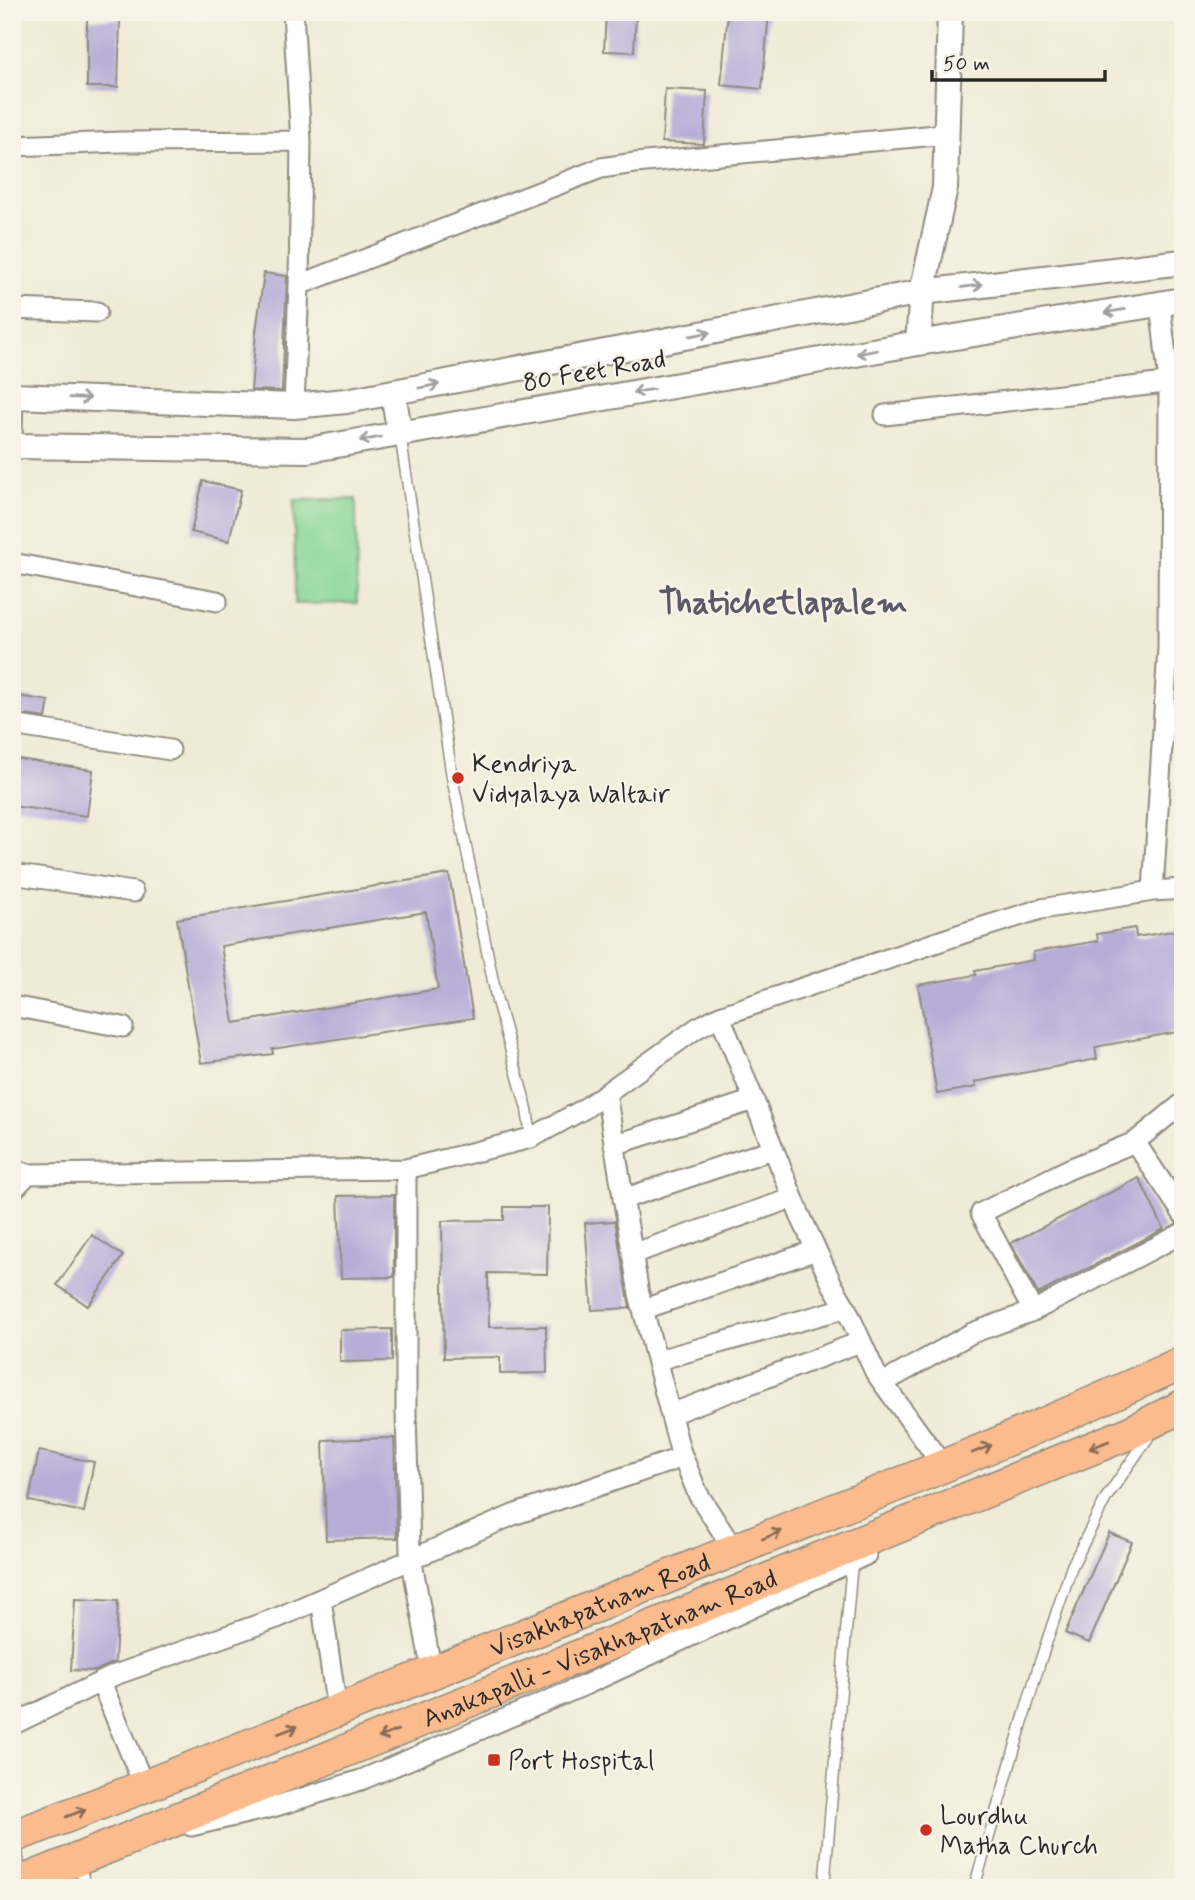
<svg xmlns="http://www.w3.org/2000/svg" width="1195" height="1900" font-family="Mynerve,sans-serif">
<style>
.green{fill:#84d596;stroke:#588060;stroke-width:2}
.building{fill:#b7aed8;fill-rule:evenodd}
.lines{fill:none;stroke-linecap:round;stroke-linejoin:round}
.service-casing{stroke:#8e8b80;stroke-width:13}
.minor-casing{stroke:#8e8b80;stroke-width:23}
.tertiary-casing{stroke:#8e8b80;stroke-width:28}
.primary-casing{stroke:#8e8b80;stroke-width:35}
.service{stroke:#fff;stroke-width:10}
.minor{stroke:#fff;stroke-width:19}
.tertiary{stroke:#fff;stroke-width:24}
.primary{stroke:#fbbb8d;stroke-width:32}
.oneway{stroke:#a0a0a0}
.oneway2{stroke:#896c57}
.poi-dot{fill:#c8321e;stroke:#f7f3e8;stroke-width:2.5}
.labels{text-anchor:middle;stroke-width:5;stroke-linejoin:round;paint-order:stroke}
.street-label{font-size:26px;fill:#2b2b2b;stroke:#f7f3e8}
.poi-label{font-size:26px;fill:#2b2b2b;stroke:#f7f3e8;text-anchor:start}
.district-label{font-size:33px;font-weight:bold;fill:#5c5968;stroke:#f7f3e8}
</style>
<rect width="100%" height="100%" fill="#f7f3e8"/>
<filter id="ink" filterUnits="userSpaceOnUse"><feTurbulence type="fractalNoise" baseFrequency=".0143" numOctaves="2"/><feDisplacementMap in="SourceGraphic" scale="14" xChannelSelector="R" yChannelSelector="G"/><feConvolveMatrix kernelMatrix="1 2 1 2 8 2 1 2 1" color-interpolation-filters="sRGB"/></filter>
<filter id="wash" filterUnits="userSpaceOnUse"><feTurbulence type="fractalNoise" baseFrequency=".00686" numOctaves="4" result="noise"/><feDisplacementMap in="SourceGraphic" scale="28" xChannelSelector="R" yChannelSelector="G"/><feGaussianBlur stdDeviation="1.57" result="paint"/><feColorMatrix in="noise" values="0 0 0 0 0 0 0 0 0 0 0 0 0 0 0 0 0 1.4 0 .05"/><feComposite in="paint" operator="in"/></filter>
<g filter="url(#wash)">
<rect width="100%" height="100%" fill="#f0ebd6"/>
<path class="green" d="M356,499L357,603L295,604L294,500Z"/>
<g id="blocks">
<path class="building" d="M606,12H636L634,52L604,51Z
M728,12H769L762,89L721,85Z
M87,19H120L118,87H87Z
M665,89L707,91L704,144L662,142Z
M264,273L287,276L282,391L251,390L256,332Z
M203,481L241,490L229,541L191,532Z
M12,695L49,701L46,718L12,713Z
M12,758L93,770L87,816L12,806Z
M449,874L473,1018L272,1049L273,1054L201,1063L177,919ZM426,912L438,989L234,1023L221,946Z
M1135,928L1136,937L1179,930L1183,955V1031L1095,1047L1097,1059L975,1082L976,1087L937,1094L918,985L976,975L975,971L1034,960L1033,952L1098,941L1097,934Z
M1139,1178L1164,1229L1038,1294L1011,1243Z
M394,1195V1277L341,1278L338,1196Z
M504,1207H548L547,1274L488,1273L489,1327L546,1326L547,1373L500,1374V1357L444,1358L442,1221L504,1220Z
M615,1221L630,1308L592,1310L585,1223Z
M92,1235L123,1256L88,1306L57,1285Z
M392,1329V1361L340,1362V1330Z
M394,1438L397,1538L326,1540L323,1440Z
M39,1451L94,1462L84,1512L29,1501Z
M1109,1533L1132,1542L1089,1643L1065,1633Z
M75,1599L118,1601L115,1662L95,1671L71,1670Z"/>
</g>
</g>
<g filter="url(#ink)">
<use href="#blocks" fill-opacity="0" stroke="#8e8b80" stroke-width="2"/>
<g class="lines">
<defs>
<path id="service" d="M400,434L452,777L497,1001L527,1109L531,1138
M16,1840L20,1877
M79,1863L86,1888
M824,1888L852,1562
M974,1888L1039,1665L1072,1566L1106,1498L1152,1432"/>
<path id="minor" d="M293,12L301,141L299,285L294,406
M12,146L121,142L301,141
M299,285L601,168L635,163L947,134
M12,309L97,312
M885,415L1183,381
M12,434L13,396
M12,563L217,601
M12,725L170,750
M12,874L133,892
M1153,891L1168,648L1169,382L1160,304
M12,1006L123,1027
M720,1016L800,1215L832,1284L846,1308L875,1372L943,1466
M606,1093L639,1294L680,1450L698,1494L734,1550
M1135,1142L1183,1214
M614,1145L754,1100
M12,1169L28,1174L406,1169L531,1138L584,1109L697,1028L720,1016L964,933L1041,909L1153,891L1183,889
M406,1169V1414L410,1551L432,1673
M12,1191L28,1174
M623,1199L773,1149
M632,1254L793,1198
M644,1309L816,1250
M1033,1311L981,1213L1067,1170L1135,1142L1183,1103
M658,1360L846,1308
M883,1383L972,1333L1033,1311L1183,1233
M671,1414L860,1342
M321,1599L337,1710
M101,1682L144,1786
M12,1725L115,1675L277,1618L513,1515L683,1457
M191,1826L273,1807L361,1780L585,1685L866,1555"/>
<path id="tertiary" d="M918,343L922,292L945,188L950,12
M393,393L400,434
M12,396L294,406L346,401L922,292L1183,262
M12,446L308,450L918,343L1183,300"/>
<g id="primary">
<path id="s1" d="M12,1837C242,1750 469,1658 697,1565C860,1500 1024,1436 1183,1362"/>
<path id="s2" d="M12,1886L1127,1434L1183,1406"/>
</g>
</defs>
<use href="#service" class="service-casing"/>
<use href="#minor" class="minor-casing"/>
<use href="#tertiary" class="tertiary-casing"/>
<use href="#primary" class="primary-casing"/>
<use href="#service" class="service"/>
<use href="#minor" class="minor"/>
<use href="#tertiary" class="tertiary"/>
<use href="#primary" class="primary"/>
</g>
<defs><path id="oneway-shaft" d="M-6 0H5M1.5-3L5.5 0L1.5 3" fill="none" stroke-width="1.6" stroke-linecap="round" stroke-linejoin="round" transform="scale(1.75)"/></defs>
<g class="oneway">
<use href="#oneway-shaft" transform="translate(972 286) rotate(-7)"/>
<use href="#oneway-shaft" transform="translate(1115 311) rotate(171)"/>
<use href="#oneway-shaft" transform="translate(700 334) rotate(-11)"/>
<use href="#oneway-shaft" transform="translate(867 352) rotate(170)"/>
<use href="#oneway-shaft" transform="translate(429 386) rotate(-11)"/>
<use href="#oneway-shaft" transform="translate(643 391) rotate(170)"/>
<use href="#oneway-shaft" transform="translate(80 398) rotate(2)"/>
<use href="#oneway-shaft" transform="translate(370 439) rotate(170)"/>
</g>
<g class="oneway2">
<use href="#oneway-shaft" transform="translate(1099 1445) rotate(158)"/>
<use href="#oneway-shaft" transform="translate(982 1449) rotate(-22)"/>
<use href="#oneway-shaft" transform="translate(772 1535) rotate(-22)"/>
<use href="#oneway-shaft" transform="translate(288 1730) rotate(-21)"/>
<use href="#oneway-shaft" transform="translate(388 1734) rotate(158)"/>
<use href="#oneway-shaft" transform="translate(76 1813) rotate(-21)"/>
</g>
</g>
<g class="poi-dot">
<circle cx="458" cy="778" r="7"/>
<rect x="487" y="1753" width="14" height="14" rx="3.5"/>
<circle cx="926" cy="1830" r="7"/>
</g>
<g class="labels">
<g class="street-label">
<text transform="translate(594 370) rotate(-10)" y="9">80 Feet Road</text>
<text dy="9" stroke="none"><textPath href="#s1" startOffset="632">Visakhapatnam Road</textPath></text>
<text dy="9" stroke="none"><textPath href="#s2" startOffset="634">Anakapalli - Visakhapatnam Road</textPath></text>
</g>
<g class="poi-label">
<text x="472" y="772">Kendriya<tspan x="472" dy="30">Vidyalaya Waltair</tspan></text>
<text x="508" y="1769">Port Hospital</text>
<text x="940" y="1824">Lourdhu<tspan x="940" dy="30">Matha Church</tspan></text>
</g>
<g class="district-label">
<text x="783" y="613">Thatichetlapalem</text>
</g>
</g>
<rect width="1195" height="1900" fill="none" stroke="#f7f3e8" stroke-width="42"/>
<path d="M932 70v10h173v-10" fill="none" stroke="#2b2b2b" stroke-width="3.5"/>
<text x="943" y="70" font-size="21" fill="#2b2b2b" stroke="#f7f3e8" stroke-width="5" paint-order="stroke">50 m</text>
</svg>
